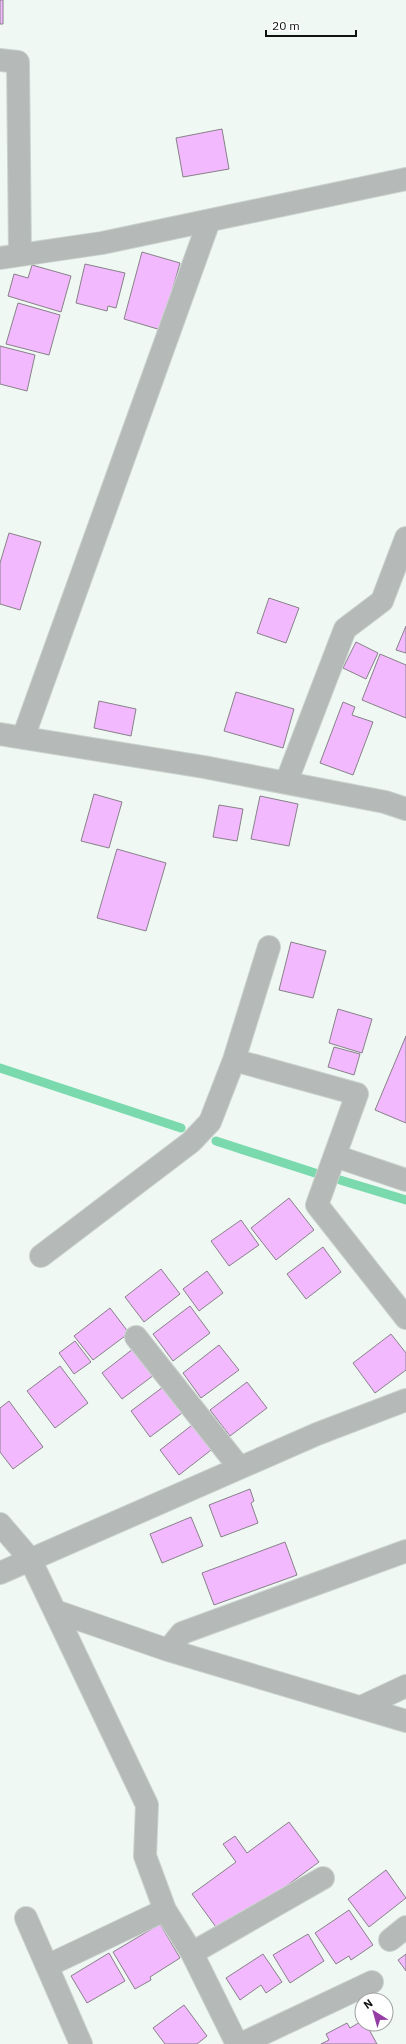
<svg xmlns="http://www.w3.org/2000/svg" width="406" height="2044" font-family="'IBM Plex Sans',sans-serif">
<style>
.lines{fill:none;stroke-linecap:round;stroke-linejoin:round}
.stream{stroke:#7adaae;stroke-width:9}
.building{fill:#f3b9fe;stroke:#878188}
.minor-casing{stroke:#cbd3cf;stroke-width:24}
.minor{stroke:#b5b9b7;stroke-width:22}
</style>
<rect width="100%" height="100%" fill="#eff8f3"/>
<g class="lines">
<path class="stream" d="M0,1068L181,1128
M216,1141L315,1173
M340,1180L406,1200"/>
</g>
<path class="building" d="M0,0H3V24H0Z
M222,129L229,169L183,177L176,138Z
M142,252L180,263L161,330L124,319Z
M85,264L125,273L116,308L108,306L107,311L76,303Z
M32,265L71,276L61,312L8,296L14,274L28,278Z
M18,303L60,315L49,355L6,344Z
M0,346L35,355L27,391L0,384Z
M9,533L41,542L20,610L0,604V563Z
M269,598L299,608L286,643L257,633Z
M406,626V653L396,650Z
M356,642L378,653L366,679L343,668Z
M380,654L406,665V718L362,700Z
M236,692L294,709L283,748L224,731Z
M99,701L136,709L131,736L94,728Z
M343,702L355,707L352,715L373,722L353,775L320,763Z
M94,794L122,802L109,848L81,841Z
M260,796L298,804L289,846L251,839Z
M219,805L243,809L237,841L213,837Z
M117,849L166,863L146,931L97,918Z
M291,942L326,951L313,998L279,990Z
M338,1009L372,1019L362,1053L329,1043Z
M406,1036V1123L375,1110Z
M334,1047L360,1054L354,1075L328,1067Z
M289,1198L314,1230L276,1260L251,1228Z
M241,1220L259,1245L229,1266L211,1241Z
M323,1247L341,1272L306,1299L287,1274Z
M161,1269L180,1294L144,1322L125,1297Z
M207,1271L223,1293L199,1311L183,1289Z
M190,1306L210,1333L173,1361L153,1334Z
M110,1308L129,1333L93,1360L74,1336Z
M391,1334L406,1353V1370L375,1393L353,1363Z
M75,1341L91,1362L74,1374L59,1353Z
M138,1345L158,1372L122,1399L102,1373Z
M219,1345L239,1370L201,1398L183,1373Z
M60,1366L88,1403L55,1428L27,1391Z
M247,1382L267,1408L230,1436L210,1410Z
M167,1384L186,1410L150,1437L131,1411Z
M9,1401L43,1447L13,1469L0,1452V1408Z
M196,1422L215,1447L179,1475L160,1450Z
M250,1489L254,1501L251,1503L258,1523L221,1537L209,1505Z
M191,1517L203,1546L162,1563L150,1534Z
M285,1542L297,1575L214,1605L202,1573Z
M289,1822L319,1862L221,1934L192,1894L236,1862L223,1844L235,1836L247,1853Z
M386,1870L406,1898L369,1927L348,1899Z
M349,1910L373,1945L351,1960L349,1956L336,1964L315,1933Z
M160,1924L180,1958L150,1977L151,1980L135,1989L113,1952Z
M308,1934L324,1961L290,1983L273,1955Z
M109,1953L125,1981L87,2003L71,1976Z
M263,1954L282,1982L266,1993L261,1985L240,2000L226,1978Z
M406,1954V1971L398,1960Z
M184,2005L207,2036L197,2044H165L153,2028Z
M362,2021V2024H366L377,2044H321L329,2040L326,2034L347,2023L350,2028Z"/>
<g class="lines">
<defs>
<path id="minor" d="M0,60L18,62L20,255
M0,258L102,243L406,179
M0,734L204,767L385,802L406,809
M23,738L209,221
M286,783L345,629L382,601L406,538
M234,1060L357,1094L317,1205L406,1318
M335,1156L406,1180
M41,1256L191,1142L210,1122L234,1060L269,947
M136,1337L239,1467
M0,1524L30,1559L147,1805L145,1856L165,1910L192,1953L237,2044
M0,1573L317,1434L406,1400
M55,1611L168,1650L406,1721
M168,1650L182,1633L406,1551
M361,1707L406,1686
M26,1918L81,2044
M390,1940L406,1927
M192,1953L323,1878
M47,1966L165,1910
M241,2044L372,1982"/>
</defs>
<use href="#minor" class="minor-casing"/>
<use href="#minor" class="minor"/>
</g>
<g transform="translate(374 2012) rotate(323)"><circle r="19" fill="#ffffff" stroke="#9fa0a0"/>
<path d="M0-3L7 15L0 10L-7 15Z" fill="#963ca7"/>
<text y="-6" font-size="11" font-weight="bold" text-anchor="middle" fill="#0f1211">N</text>
</g>
<path d="M266 30v6h90v-6" fill="none" stroke="#0f1211" stroke-width="2"/>
<text x="272" y="30" font-size="12" fill="#0f1211" stroke="#ffffff" stroke-width="3" paint-order="stroke">20 m</text>
</svg>
